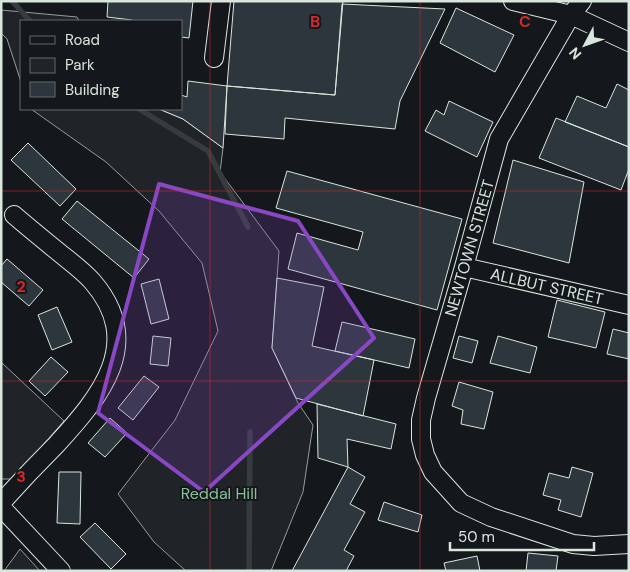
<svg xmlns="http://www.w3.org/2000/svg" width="630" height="572" font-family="'DM Sans',sans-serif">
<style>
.green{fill:#202428;stroke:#939e99}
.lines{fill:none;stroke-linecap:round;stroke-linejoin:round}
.stream{stroke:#363b3e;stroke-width:5.5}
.building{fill:#2c363c;stroke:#d8e6dc}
.street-casing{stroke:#d8e6dc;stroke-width:20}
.street{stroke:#14181c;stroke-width:18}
.marked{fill:#8948c3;fill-opacity:0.2;stroke:#8948c3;stroke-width:4;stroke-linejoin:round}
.grid{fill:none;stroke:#d62828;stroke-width:1;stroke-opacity:0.55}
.labels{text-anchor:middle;stroke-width:4;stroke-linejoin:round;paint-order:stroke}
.street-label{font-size:16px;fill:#d8e6dc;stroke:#14181c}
.park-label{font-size:16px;fill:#8ac095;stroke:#14181c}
.grid-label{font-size:16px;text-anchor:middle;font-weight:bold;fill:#d62828;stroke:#14181c;stroke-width:4;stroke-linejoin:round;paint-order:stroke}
</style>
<rect width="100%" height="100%" fill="#14181c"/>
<path class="green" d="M1,10L77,17L79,21H21V82L7,39L1,33Z
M31,109H159L183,119L223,148L220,172L279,251L272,348L298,403L313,425L303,492L271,571H186L154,542L118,494L175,420L218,331L202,263L159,211L106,162Z
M1,362L64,421L13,479H1Z
M20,549L40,571H4Z"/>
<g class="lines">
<path class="stream" d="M12,1L30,21
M139,109L208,151L248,227
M249,571L250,432"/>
</g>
<path class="building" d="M108,1H193L189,38L181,37V21H132V20L107,17Z
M234,1H343L335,95L227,86Z
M342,4L445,9L400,101L395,129L285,118L284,139L225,134L227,86L335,95Z
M456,8L514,35L495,72L440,43Z
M188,81L227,86L223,148L183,119L159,109H181V95L187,97Z
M617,84L629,90V147L565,122L577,96L606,108Z
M449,101L493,122L477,157L425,131L436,110L444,115Z
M556,118L629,147V169L621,190L539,158Z
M28,143L76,189L60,206L11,160Z
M513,160L584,182L569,263L493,243Z
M287,171L462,219L437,310L288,269L297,233L358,250L363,232L276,208Z
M77,201L149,259L134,278L62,219Z
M7,259L43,290L29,306L1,282V266Z
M277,278L324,287L312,346L374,360L363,416L296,398L272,348Z
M159,279L169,319L151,324L141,284Z
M557,300L605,312L596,348L548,337Z
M57,307L72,342L52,350L38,315Z
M342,322L415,339L409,368L335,351Z
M613,329L629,333V359L607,354Z
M153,336L171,338L168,366L150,364Z
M459,336L478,341L472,363L453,358Z
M498,336L537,347L530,373L490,363Z
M51,357L68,372L45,396L29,381Z
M144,376L159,387L133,420L118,408Z
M459,382L493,392L484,429L461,424L463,410L452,406Z
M317,404L396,424L391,449L347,439L348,467L318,458Z
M110,418L127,433L105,457L88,443Z
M348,467L365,477L350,504L365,512L344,550L354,556L346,571H292Z
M572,467L593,473L581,517L558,510L561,500L543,495L549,473L569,478Z
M59,472H81L80,524L57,523Z
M384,502L422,515L418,532L378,520Z
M95,523L126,554L111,569L80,537Z
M528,553L558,556L556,571H526Z
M477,556L480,571H446L444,563Z"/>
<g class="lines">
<defs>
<path id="street" d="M513,1L571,15L629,42
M582,1L571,15L499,139L464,267L426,398L421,420V439L425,455L433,472L461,503L491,517L573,544L594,546L629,544
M214,58L221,1
M464,267L629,305
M1,503C19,483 37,464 56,445C100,397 146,343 92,281C83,271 71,262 61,254C45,241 29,228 14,215
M1,507L61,571"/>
</defs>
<use href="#street" class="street-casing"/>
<use href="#street" class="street"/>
</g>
<path class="marked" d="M159,184L298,221L374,338L204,492L98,413Z"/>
<path class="grid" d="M210,1V571M420,1V571M1,191H629M1,381H629"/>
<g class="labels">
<g class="street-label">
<text transform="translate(469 248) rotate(-74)" y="6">NEWTOWN STREET</text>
<text transform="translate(547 286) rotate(13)" y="6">ALLBUT STREET</text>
</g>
<g class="park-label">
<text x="219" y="499">Reddal Hill</text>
</g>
</g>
<g class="grid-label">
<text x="315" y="27">B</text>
<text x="525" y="27">C</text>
<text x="21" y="292">2</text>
<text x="21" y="482">3</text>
</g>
<rect width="630" height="572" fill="none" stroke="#d8e6dc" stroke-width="5"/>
<rect x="20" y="20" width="162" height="90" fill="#14181c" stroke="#626a69"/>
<rect x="30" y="36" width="25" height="8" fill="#14181c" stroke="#626a69"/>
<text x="65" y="45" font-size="15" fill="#d8e6dc">Road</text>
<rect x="30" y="58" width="25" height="15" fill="#202428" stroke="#626a69"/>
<text x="65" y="70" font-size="15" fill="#d8e6dc">Park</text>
<rect x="30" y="82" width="25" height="15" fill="#2c363c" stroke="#626a69"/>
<text x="65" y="95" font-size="15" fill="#d8e6dc">Building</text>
<g transform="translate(585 45) rotate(229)" stroke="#14181c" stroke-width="4" paint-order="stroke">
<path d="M0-4L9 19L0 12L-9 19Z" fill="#d8e6dc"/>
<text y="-8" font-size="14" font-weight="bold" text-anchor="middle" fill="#d8e6dc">N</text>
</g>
<path d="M450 542v8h144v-8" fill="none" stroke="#d8e6dc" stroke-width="2.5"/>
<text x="458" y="542" font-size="15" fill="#d8e6dc" stroke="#14181c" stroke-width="4" paint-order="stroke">50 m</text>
</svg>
